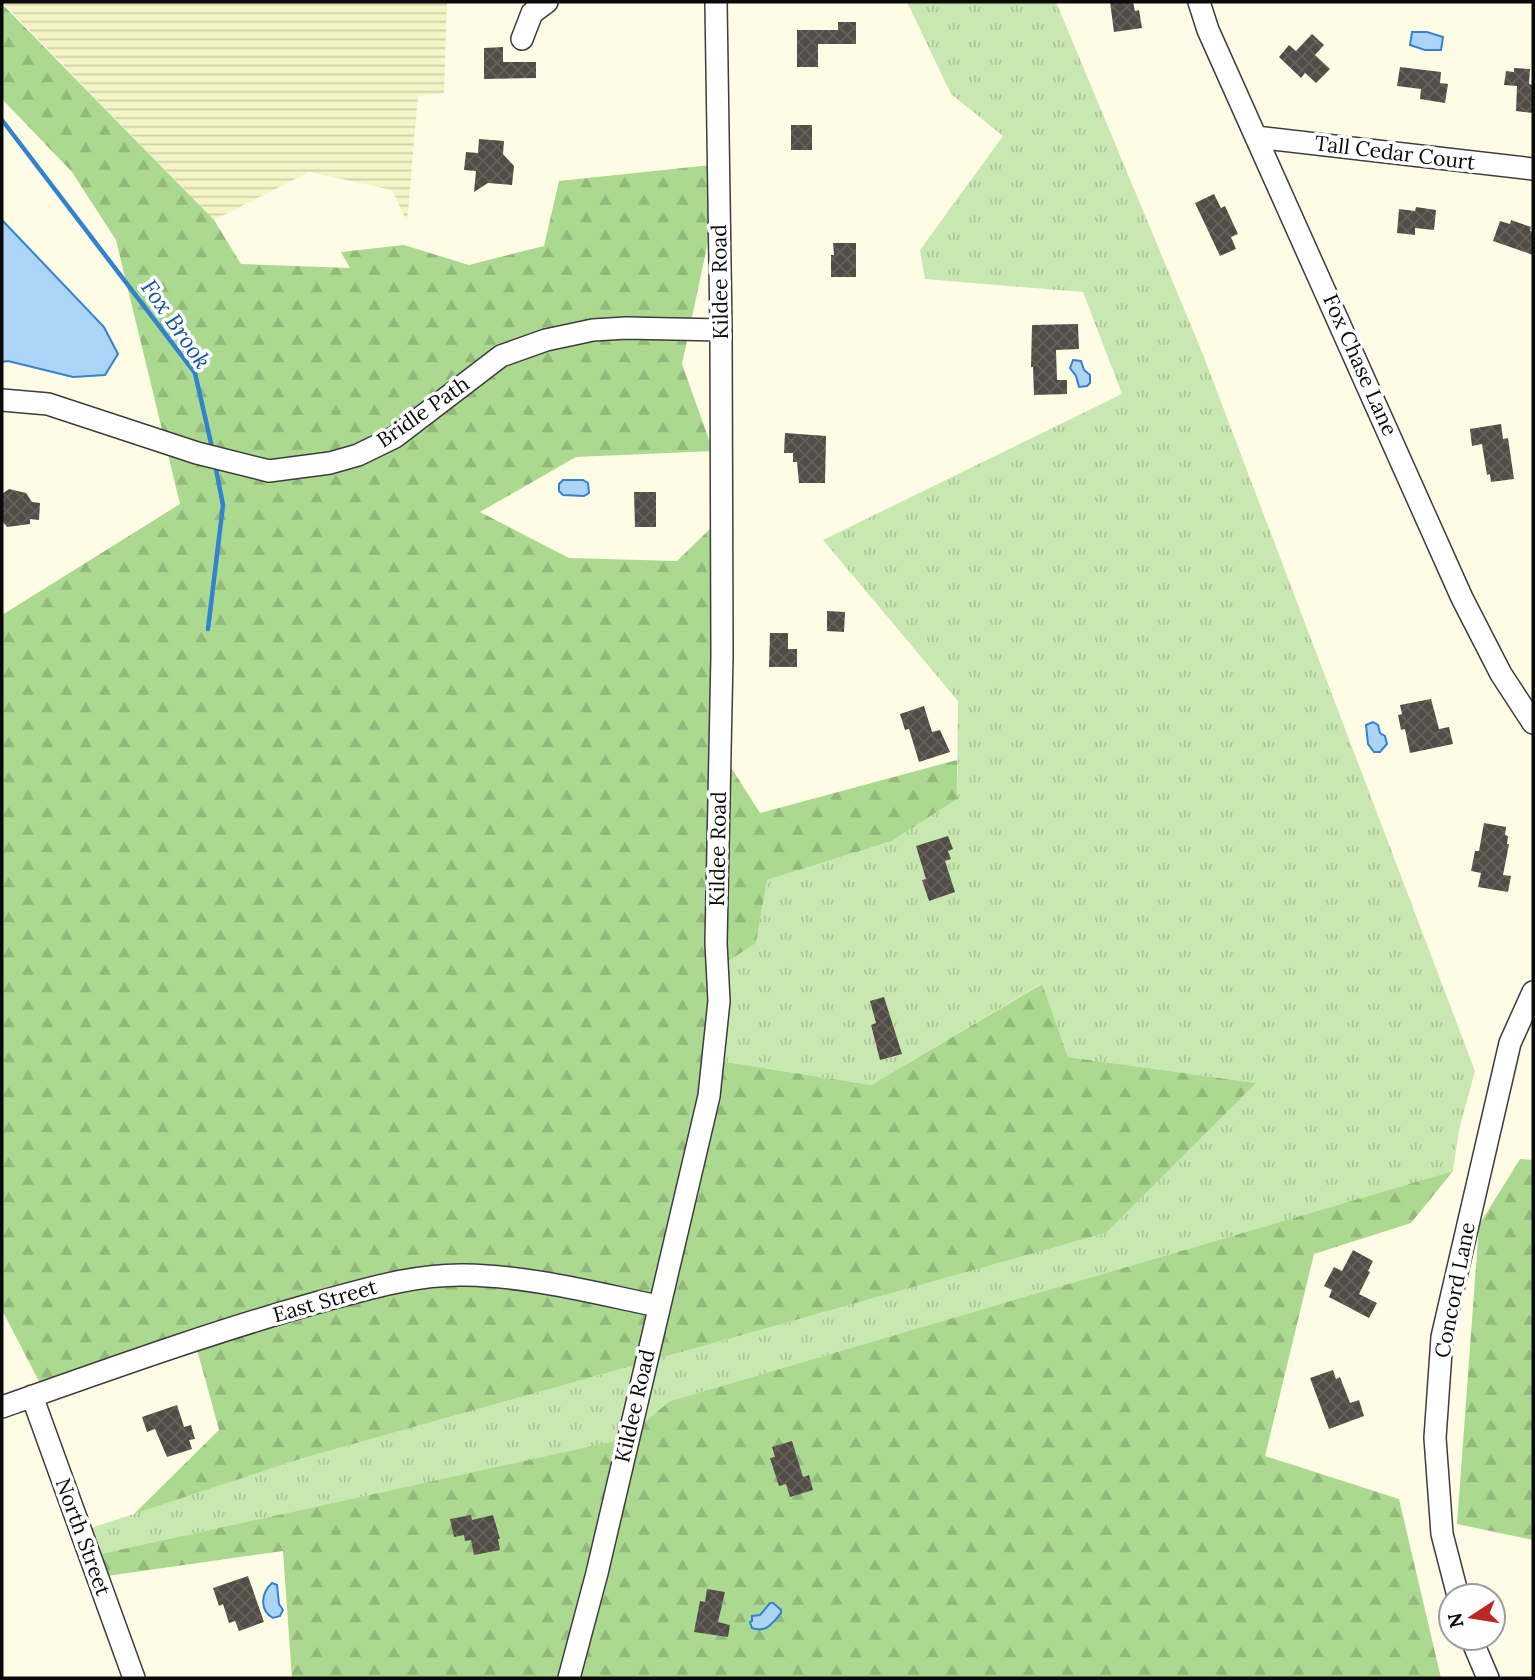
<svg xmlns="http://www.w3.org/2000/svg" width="1535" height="1680" font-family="Lora,serif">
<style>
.farmland{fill:url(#farmland-rules)}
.grass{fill:url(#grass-tufts)}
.forest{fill:url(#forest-firs)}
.water{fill:#abd4f6;stroke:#3282ce;stroke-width:2}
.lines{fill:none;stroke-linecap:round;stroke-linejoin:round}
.stream{stroke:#3282ce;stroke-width:4.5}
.building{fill:url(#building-cross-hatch)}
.minor-casing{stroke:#3d3d3d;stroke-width:24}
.minor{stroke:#fff;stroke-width:21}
.labels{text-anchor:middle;stroke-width:7;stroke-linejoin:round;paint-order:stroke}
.street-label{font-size:21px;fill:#0a0a0a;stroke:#fff}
.water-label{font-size:23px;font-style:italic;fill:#14549b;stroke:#fff}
</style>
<defs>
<pattern id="farmland-rules" width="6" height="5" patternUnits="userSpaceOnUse" patternTransform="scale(1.75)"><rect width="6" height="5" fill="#f4f4c7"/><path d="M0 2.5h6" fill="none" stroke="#d0d0aa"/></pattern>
<pattern id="grass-tufts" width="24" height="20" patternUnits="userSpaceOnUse" patternTransform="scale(1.75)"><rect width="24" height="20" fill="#c9e8b1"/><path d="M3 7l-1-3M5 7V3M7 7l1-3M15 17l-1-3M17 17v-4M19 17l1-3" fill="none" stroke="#abc697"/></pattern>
<pattern id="forest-firs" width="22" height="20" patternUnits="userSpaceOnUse" patternTransform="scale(1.75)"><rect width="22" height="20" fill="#abd990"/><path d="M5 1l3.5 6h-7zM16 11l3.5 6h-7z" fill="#92b97b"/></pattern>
<pattern id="building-cross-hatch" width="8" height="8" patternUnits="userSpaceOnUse" patternTransform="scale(1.75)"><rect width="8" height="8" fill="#524c46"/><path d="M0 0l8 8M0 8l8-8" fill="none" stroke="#66615c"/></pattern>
</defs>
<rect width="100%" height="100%" fill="#fffce6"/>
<path class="farmland" d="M2,2H447L444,93L418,96L407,222L392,190L309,172L214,220Z"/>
<path class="grass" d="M907,2H1056L1202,352L1475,1071L1459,1130L1453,1171L670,1401L625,1439L100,1554L91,1528L300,1459L1106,1233L1255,1083L1068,1057L1041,984L871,1085L712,1060L721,966L756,943L767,880L892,841L957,799L958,701L823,540L1122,394L1083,292L925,279L920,250L1003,136L951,94Z"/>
<path class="forest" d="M2,4L214,220L241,264L350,268L341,252L404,245L469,265L544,246L559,181L711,165V228L682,364L713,451L576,457L480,512L569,558L677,561L713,526L720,750L760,813L957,760V799L892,841L767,880L756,943L721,966L713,1060L871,1085L1042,984L1068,1057L1256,1083L1106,1233L300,1459L134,1514L219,1430L195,1342L45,1393L2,1310V615L180,504L116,240L72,172L2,99Z
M1520,1159L1533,1160V1540L1457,1524L1479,1225Z
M1453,1171L1411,1223L1314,1254L1265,1456L1399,1499L1441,1678H292L283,1551L107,1576L100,1554L624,1439L670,1401Z"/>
<path class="water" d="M1412,32H1427L1443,37L1441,50H1425L1410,45Z
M2,220L104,327L118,354L105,375L73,377L8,361L2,362Z
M1073,360L1081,361L1084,370L1090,375V383L1087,386L1079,387L1076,376L1070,368Z
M563,480H583L588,483L589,493L584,496L563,495L559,491V484Z
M1373,722L1378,725L1380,733L1385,736L1387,744L1380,752H1374L1368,744L1366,725Z
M272,1583L277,1585L279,1604L283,1610L280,1616L273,1618C259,1610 261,1593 272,1583Z
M770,1603H773L781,1610V1613C772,1624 766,1633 752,1628L750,1622L752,1621V1616L760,1615Z"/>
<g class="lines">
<path class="stream" d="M2,120L195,373L213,452
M208,629L223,505L215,464"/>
</g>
<path class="building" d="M1110,2H1133L1135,11L1139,10L1142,28L1114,32Z
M838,22H856V44H818V67H797V30H838Z
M1312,34L1324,45L1315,55L1330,69L1316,83L1305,73L1301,78L1279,57L1289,45L1296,51Z
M503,47V62H536V78L484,79V48Z
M1400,67L1441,72L1440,83L1448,84L1445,103L1420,99L1421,89L1397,86Z
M1514,68L1530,69L1529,84L1533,85V113L1516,111L1517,86L1504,85L1506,71L1514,72Z
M791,125H812V150H791Z
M479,139L504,141L503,154L514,166L512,185L488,183L474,192L476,171L464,170L466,152L478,153Z
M1214,194L1221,208L1225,206L1238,234L1231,237L1236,249L1220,256L1195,203Z
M1416,207L1436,210L1434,230L1415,228V235L1397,233L1399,209L1415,211Z
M1511,220L1531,227L1530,231L1533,232V255L1493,241L1500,221L1510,224Z
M833,243H856V277H831V255H834Z
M1078,324L1079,349L1056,350L1057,380H1067V394L1034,395L1033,367H1031L1032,325Z
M1501,424L1503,439L1508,438L1514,479L1491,482L1490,474L1487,475L1482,444L1472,446L1470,429Z
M785,433L826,436L825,483H799L797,462H793V453H784Z
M9,489L26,493L32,502L40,503L39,520L30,519V524L7,527L2,521V494Z
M634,492H656V527H635Z
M827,611L845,612L844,632L827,631Z
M770,633H788V649H797V667H769Z
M1431,699L1439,729L1449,727L1453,744L1410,753L1405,729L1401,730L1398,715L1402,714L1400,705Z
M924,706L932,732L940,730L950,752L919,762L909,729L905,730L900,714Z
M1484,823L1506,827L1505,835L1508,836L1507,844H1509L1503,875L1511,876L1508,892L1478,887L1481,873L1471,871L1475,851H1479Z
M948,836L953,849L948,851L951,859L945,861L955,892L929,901L922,880L926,879L916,846Z
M884,997L902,1054L880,1060L871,1025L876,1023L870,1001Z
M1353,1250L1373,1261L1368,1271L1370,1272L1359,1294L1377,1303L1369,1318L1329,1297L1332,1290L1324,1286L1334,1267L1342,1271Z
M1333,1370L1336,1379L1340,1377L1350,1403L1359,1400L1364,1416L1329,1429L1310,1378Z
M177,1405L184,1427L191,1425L195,1439L189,1440L192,1449L167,1457L155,1429L147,1432L142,1417Z
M792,1441L803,1477L809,1475L813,1490L790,1497L786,1484L779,1486L770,1458L775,1457L772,1447Z
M471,1515L472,1520L493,1515L500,1539H498L500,1550L474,1555L471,1540L465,1541L464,1535L454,1537L450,1519Z
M248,1576L264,1622L239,1631L235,1621L229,1623L223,1604L219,1606L213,1588Z
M707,1589L725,1592L718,1622L730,1625L728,1637L694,1632L700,1601L705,1602Z"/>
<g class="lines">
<defs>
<path id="minor" d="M1199,2L1208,30L1462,598L1501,674L1533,723
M522,39L532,13L547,2
M1256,137L1533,169
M2,400L48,404L197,453L269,471L330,463L358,455L395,437L501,356L546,340L593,330L626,328L721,330
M32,1396L134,1678
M2,1407C107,1370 212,1332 319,1302C367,1289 415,1274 465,1275C530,1276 595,1293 658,1306
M1458,1596L1442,1534L1435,1438L1442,1337L1510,1043L1533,992
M1471,1638L1488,1678
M569,1678L597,1573L709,1096L719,1001L716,943L722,656L721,330L716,2"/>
</defs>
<use href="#minor" class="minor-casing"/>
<use href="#minor" class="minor"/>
</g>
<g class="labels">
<g class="street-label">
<text transform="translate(1395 153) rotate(7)" y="7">Tall Cedar Court</text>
<text transform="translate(720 282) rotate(-91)" y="7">Kildee Road</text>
<text transform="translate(1360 365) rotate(66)" y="7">Fox Chase Lane</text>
<text transform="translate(423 412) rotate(-35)" y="7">Bridle Path</text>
<text transform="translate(718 849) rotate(-89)" y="7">Kildee Road</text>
<text transform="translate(1455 1290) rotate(-79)" y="7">Concord Lane</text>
<text transform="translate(325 1301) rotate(-16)" y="7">East Street</text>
<text transform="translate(635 1406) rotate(-77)" y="7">Kildee Road</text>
<text transform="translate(83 1537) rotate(70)" y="7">North Street</text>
</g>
<g class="water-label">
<text transform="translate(176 324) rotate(55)" y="8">Fox Brook</text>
</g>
</g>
<rect width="1535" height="1680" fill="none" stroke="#0a0a0a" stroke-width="7"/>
<g transform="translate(1472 1617) rotate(258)"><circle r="33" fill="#ffffff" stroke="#9d9d9d" stroke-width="2"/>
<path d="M0-5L12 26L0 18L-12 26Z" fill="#b92822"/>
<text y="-10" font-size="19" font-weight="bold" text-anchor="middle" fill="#0a0a0a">N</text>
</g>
</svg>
